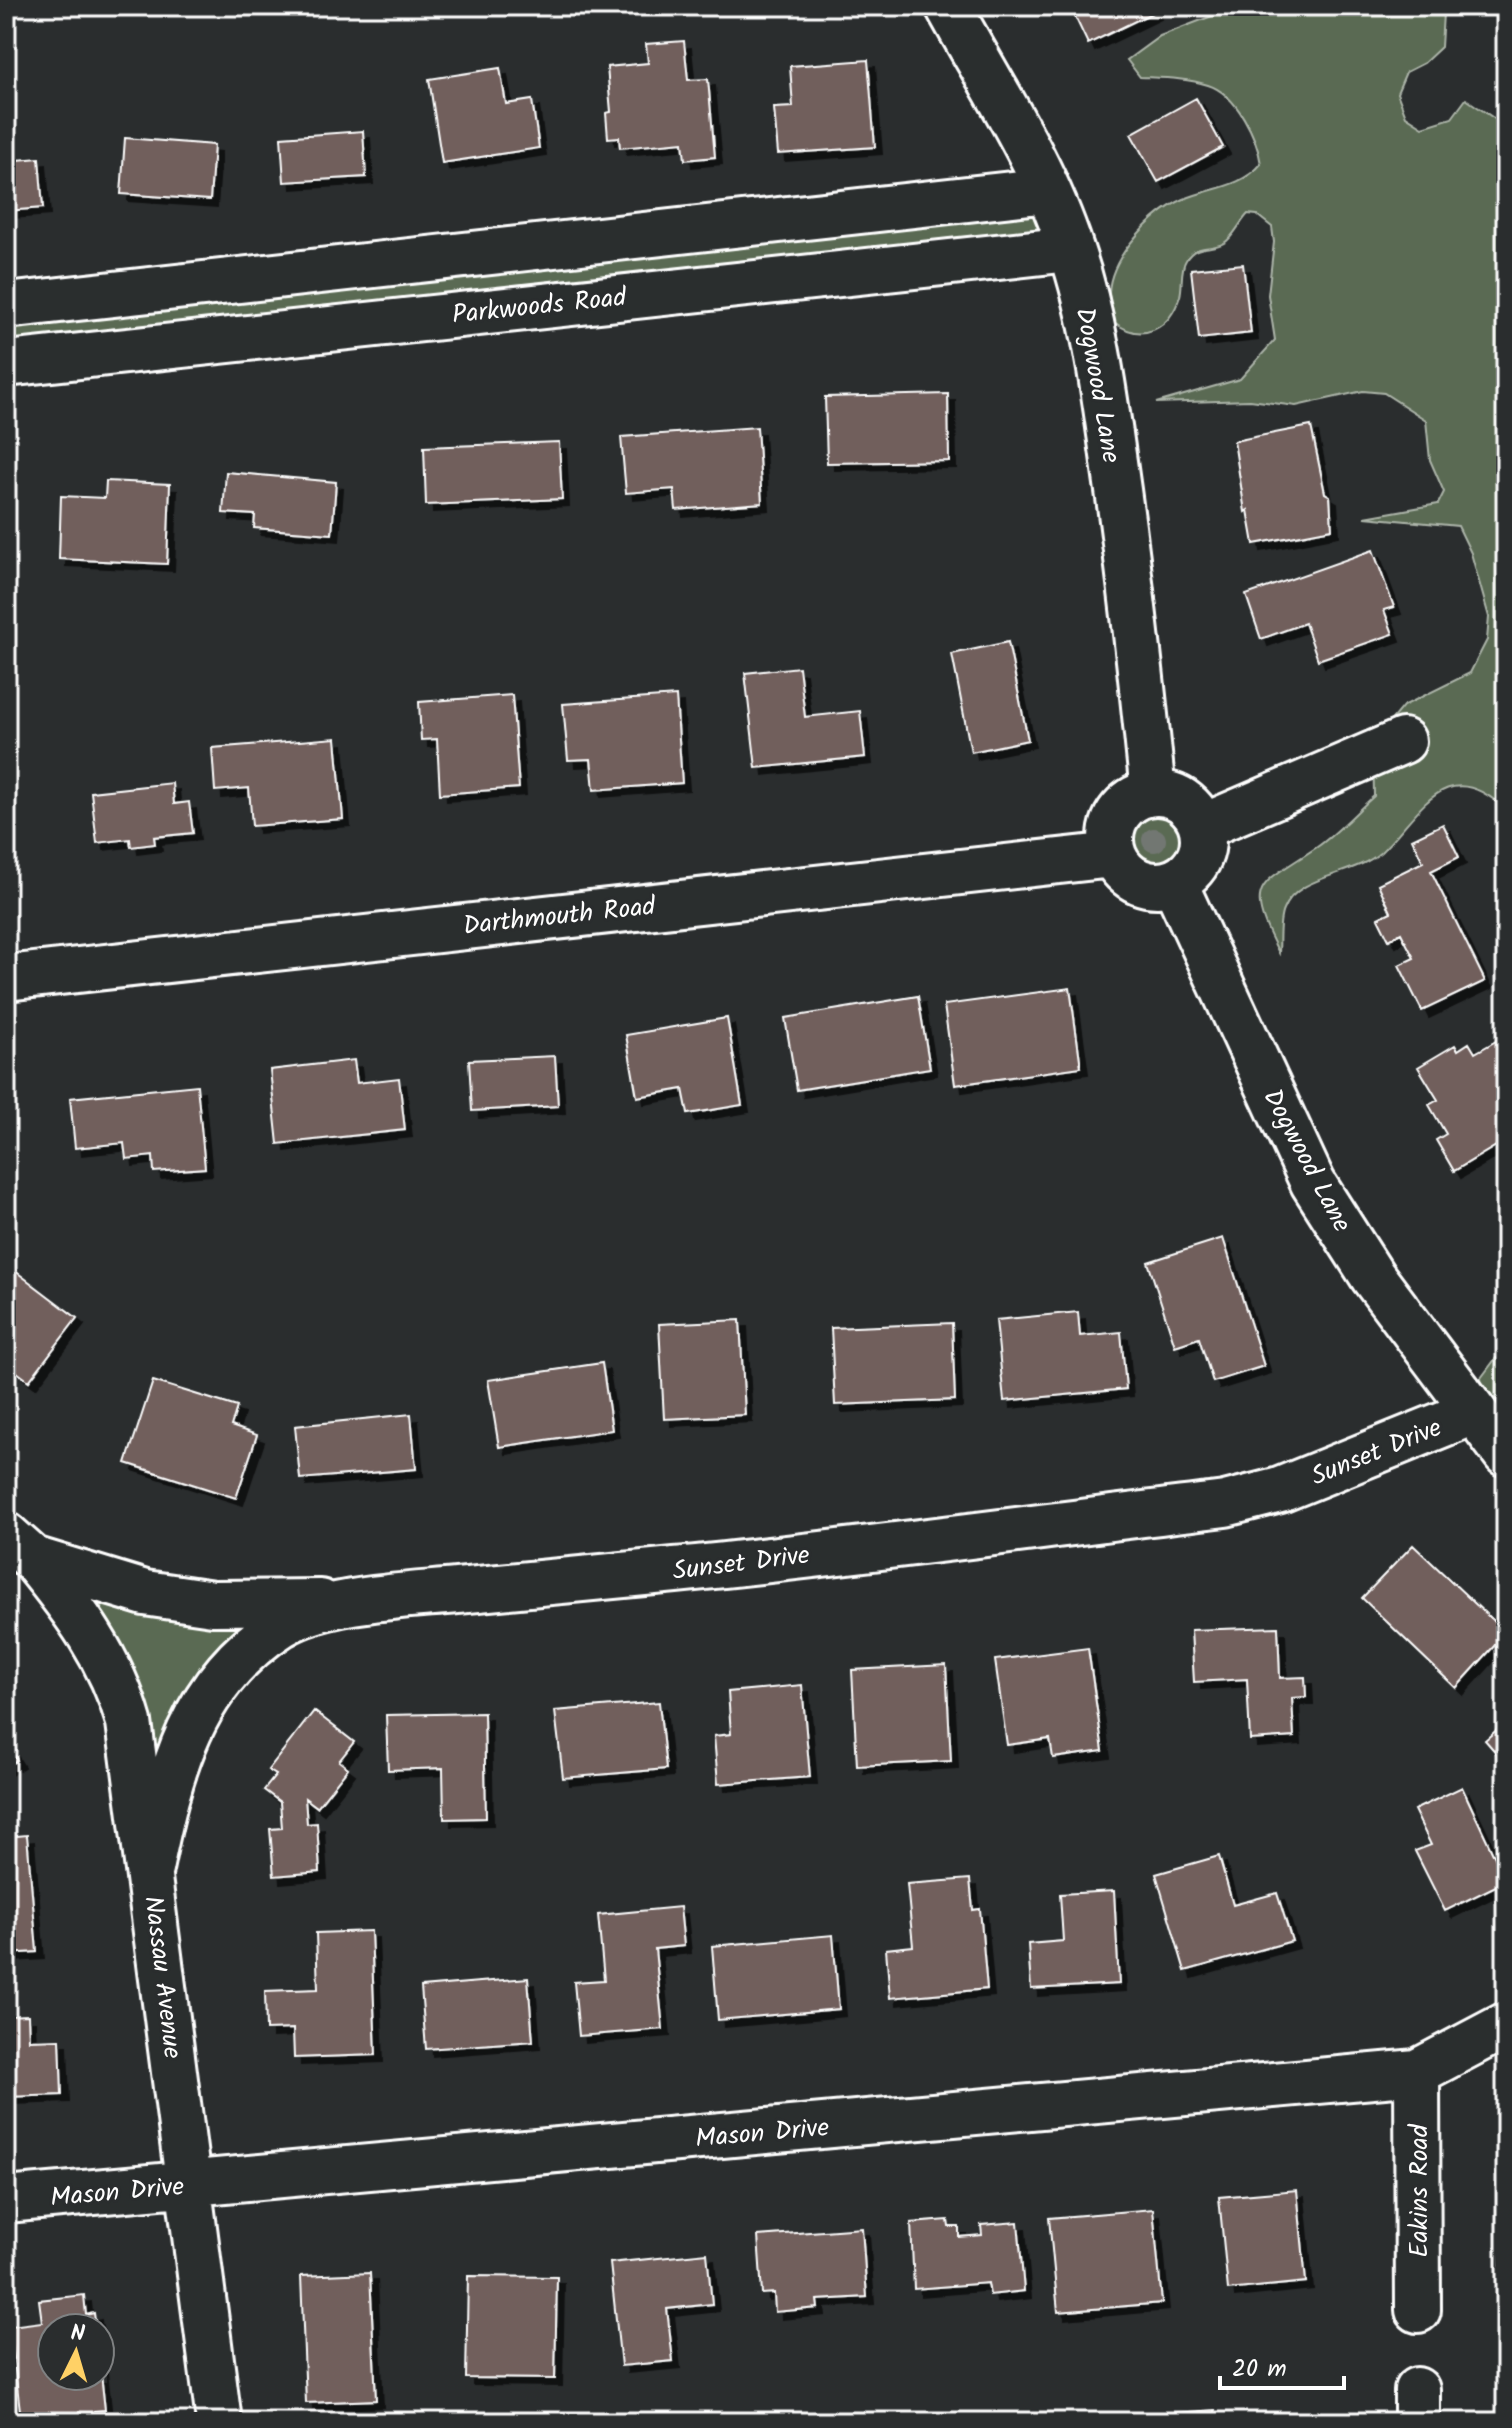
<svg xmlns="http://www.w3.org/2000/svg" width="1512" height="2428" font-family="Kalam,sans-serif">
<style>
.green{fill:#5a6a53;stroke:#acb4a9;stroke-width:2}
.building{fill:#715e5c;stroke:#fff;stroke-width:2;filter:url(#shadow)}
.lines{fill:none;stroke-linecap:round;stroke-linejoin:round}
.minor-casing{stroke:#fff;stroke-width:50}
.minor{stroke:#2a2d2e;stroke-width:44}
.tree{fill:#727772}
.labels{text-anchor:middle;stroke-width:6;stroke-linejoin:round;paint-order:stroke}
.street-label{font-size:26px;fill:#fff;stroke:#2a2d2e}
</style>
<defs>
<filter id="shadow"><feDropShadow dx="7" dy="7" stdDeviation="0" flood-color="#0009"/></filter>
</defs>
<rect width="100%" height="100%" fill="#2a2d2e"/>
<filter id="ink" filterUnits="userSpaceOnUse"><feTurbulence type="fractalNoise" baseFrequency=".0125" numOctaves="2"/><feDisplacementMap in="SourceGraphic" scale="16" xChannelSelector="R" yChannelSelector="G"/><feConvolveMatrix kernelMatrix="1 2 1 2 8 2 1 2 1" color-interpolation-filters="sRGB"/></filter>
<g filter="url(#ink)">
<path class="green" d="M1276,6H1440L1443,13L1441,47L1424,63L1406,72L1397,93L1406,116L1423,127L1452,118L1466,99L1495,119H1506V810C1445,751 1420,815 1381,852C1353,877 1298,874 1283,910C1278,921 1280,941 1279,953C1242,882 1260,886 1317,847C1337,833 1355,813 1374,796L1373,742L1403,706L1470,673L1487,640L1489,617L1471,553L1458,526L1365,517L1438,504L1444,492L1430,460L1426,420L1384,393L1363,391L1296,406L1250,400L1156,403L1240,379L1275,340L1268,295L1274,242L1272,227L1257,215L1248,214C1240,222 1233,238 1224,243C1210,251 1196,243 1186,260C1180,269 1183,285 1180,296C1170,329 1142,344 1114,322C1113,313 1109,301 1109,292C1111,256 1152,213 1184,199C1211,188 1242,187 1261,164C1257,138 1237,94 1208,85C1187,78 1162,78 1140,77L1127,60L1160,36L1225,11L1271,12Z
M1048,190L1071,249L6,365V306Z
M1111 839a46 46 0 1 1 92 0a46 46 0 1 1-92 0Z
M1496,1358L1506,1359V1442L1486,1416L1481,1378Z
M88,1578L285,1623L167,1783L101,1651Z"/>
<path class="building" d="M1070,6H1151L1154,12L1088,44Z
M684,41L688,80L708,79L715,157L685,160L683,142L620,148L619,137L608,138L606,113L611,112L607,67L648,63L646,44Z
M868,60L875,147L778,154L774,108L793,107L790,66Z
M500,68L506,104L532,100L539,148L442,163L429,79Z
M1196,98L1223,147L1158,182L1131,134Z
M363,131L366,177L284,182L281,137Z
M125,138L214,145L210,200L121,194Z
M39,158L43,208L6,211V161Z
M1243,264L1251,333L1199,339L1191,269Z
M948,394L949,461L827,463L825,397Z
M1311,426L1325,493L1330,496L1332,529L1254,544L1248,510L1245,512L1234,441Z
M757,427L762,503L676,510L674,489L626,493L621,437Z
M559,442L562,499L426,505L424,447Z
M226,472L336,482L332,534L254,528L255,515L223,513Z
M106,481L170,484L167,564L59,559L61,496L105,498Z
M1373,550L1394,607L1384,610L1393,634L1318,660L1305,623L1261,639L1246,595Z
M1008,642L1028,740L971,752L952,654Z
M799,667L805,717L860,711L865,757L756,768L745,673Z
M512,695L519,788L440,794L437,739L421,740L419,702Z
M676,696L682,783L594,790L591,759L568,760L563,704Z
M336,738L343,819L252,826L249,788L215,791L212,748Z
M172,783L174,804L189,802L193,833L154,837L155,844L131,847L130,839L97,843L91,792Z
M1443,824L1459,857L1431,871L1485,981L1422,1011L1399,965L1414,958L1401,933L1389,940L1378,918L1391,912L1378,884L1423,862L1412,839Z
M1070,988L1081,1067L955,1085L944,1005Z
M918,996L930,1068L797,1090L785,1018Z
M727,1018L742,1105L688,1114L683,1089L637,1097L626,1035Z
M1503,1037L1506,1042V1140L1454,1171L1436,1140L1446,1134L1429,1105L1438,1100L1418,1067L1455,1045L1458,1050L1469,1043L1475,1053Z
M555,1056L558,1106L472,1111L469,1060Z
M354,1060L357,1083L399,1078L405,1130L278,1144L270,1070Z
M197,1085L205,1168L154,1172L153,1156L126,1159L124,1143L75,1148L70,1098Z
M1223,1238L1264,1366L1213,1382L1199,1338L1175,1346L1148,1262Z
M6,1264L77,1318L29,1381L6,1364Z
M1078,1312L1080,1336L1121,1332L1126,1389L1004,1401L996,1320Z
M740,1320L745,1415L664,1419L659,1324Z
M952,1323L955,1400L835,1405L831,1328Z
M602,1363L612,1430L499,1447L488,1380Z
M153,1381L237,1407L231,1426L257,1435L236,1498L126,1463Z
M411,1414L416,1469L300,1479L295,1426Z
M1413,1545L1506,1633L1456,1688L1362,1598Z
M1278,1627L1280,1678L1305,1677L1306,1697L1292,1698L1294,1737L1250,1740L1247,1679L1194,1682L1191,1630Z
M1088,1648L1103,1751L1053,1758L1050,1739L1007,1745L995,1660Z
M946,1665L951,1761L857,1766L852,1670Z
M802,1685L810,1777L718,1784L714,1736L731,1734L728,1692Z
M659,1702L666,1769L563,1778L555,1711Z
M314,1711L354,1742L339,1761L348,1768L317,1807L305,1798L307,1824L317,1823L320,1872L274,1876L270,1829L282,1828L280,1802L264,1790L276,1775L268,1770Z
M484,1713L486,1818L444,1819L443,1768L388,1770L386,1715Z
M1506,1722V1764L1485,1740Z
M6,1742L17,1760L6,1767Z
M1462,1787L1506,1881L1445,1911L1415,1851L1431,1845L1414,1810Z
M27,1835L37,1952L6,1954V1837Z
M1219,1856L1233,1905L1277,1893L1292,1941L1185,1971L1156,1874Z
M970,1879L973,1910L980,1909L987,1989L890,1998L886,1949L913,1946L907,1884Z
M1114,1891L1119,1984L1031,1989L1028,1944L1063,1941L1060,1894Z
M680,1907L684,1946L655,1949L663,2029L579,2036L574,1982L604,1980L598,1915Z
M371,1931L376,2055L294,2058L293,2029L266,2030L265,1991L318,1989L316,1933Z
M833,1935L839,2009L718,2020L712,1946Z
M528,1978L533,2041L426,2049L421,1987Z
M28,2015L29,2040L60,2039L62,2095L6,2097V2016Z
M1297,2190L1306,2282L1228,2290L1219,2197Z
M1504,2203H1506V2300H1500Z
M1153,2209L1162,2303L1058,2312L1049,2218Z
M948,2220L949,2227H959V2237L982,2235L981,2225L1018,2222L1024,2291L990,2295L988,2283L914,2289L911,2223Z
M862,2228L867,2297L817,2300L818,2308L775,2312L774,2293L762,2294L758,2236Z
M707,2253L712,2304L667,2309L673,2361L621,2366L610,2263Z
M370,2273L376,2400L306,2403L301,2276Z
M468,2276L557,2277L555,2379L466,2378Z
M84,2295L86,2315L94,2313L96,2328H52V2376H100V2365L105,2410L94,2411L96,2422L21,2419L10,2326L42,2322L39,2300Z
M1215,2410L1216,2422H1108V2418Z"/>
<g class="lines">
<defs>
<path id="minor" d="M948,6C991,85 1043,163 1071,249C1094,317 1104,391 1114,462C1130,572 1142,682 1153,793
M6,306L1048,190
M6,364L1071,249
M1111 839a46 46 0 1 1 92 0a46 46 0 1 1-92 0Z
M1202,827L1403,741
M1174,882L1313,1183L1373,1277L1506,1454
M6,978L1113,855
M6,1535L33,1559L145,1593L213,1603L320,1602
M33,1559C75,1610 111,1658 129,1722L219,2422
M150,1869C170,1771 191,1682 281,1625C326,1598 406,1596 457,1591C530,1584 602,1577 675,1570C858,1552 1042,1526 1225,1504L1280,1490L1473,1412
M1417,2072L1418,2310
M6,2200L1417,2072L1506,2025
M1417,2422V2390"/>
</defs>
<use href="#minor" class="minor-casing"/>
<use href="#minor" class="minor"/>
</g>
<circle class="tree" cx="1154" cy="840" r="12"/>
</g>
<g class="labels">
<g class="street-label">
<text transform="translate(539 305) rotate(-6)" y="9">Parkwoods Road</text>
<text transform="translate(1099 385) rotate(80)" y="9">Dogwood Lane</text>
<text transform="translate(559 915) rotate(-6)" y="9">Darthmouth Road</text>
<text transform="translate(1308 1160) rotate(62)" y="9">Dogwood Lane</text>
<text transform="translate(1376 1451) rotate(-22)" y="9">Sunset Drive</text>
<text transform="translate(741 1562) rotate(-7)" y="9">Sunset Drive</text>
<text transform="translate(164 1977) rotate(83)" y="9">Nassau Avenue</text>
<text transform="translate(762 2132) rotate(-5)" y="9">Mason Drive</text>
<text transform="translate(117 2191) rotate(-5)" y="9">Mason Drive</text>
<text transform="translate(1418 2191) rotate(-90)" y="9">Eakins Road</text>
</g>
</g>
<rect width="1512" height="2428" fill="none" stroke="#2a2d2e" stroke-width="32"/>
<rect x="16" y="16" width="1480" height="2396" fill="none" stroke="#fff" stroke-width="3" filter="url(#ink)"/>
<g transform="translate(76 2352) rotate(5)"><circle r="38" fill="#2a2d2e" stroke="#7f8182" stroke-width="2"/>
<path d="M0-6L14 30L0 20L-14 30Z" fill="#ffd166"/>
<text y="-12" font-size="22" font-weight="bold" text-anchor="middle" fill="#ffffff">N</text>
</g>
<path d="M1220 2376v12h124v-12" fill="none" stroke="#ffffff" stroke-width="4"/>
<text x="1232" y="2376" font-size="24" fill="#ffffff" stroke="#2a2d2e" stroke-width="6" paint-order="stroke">20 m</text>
</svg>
